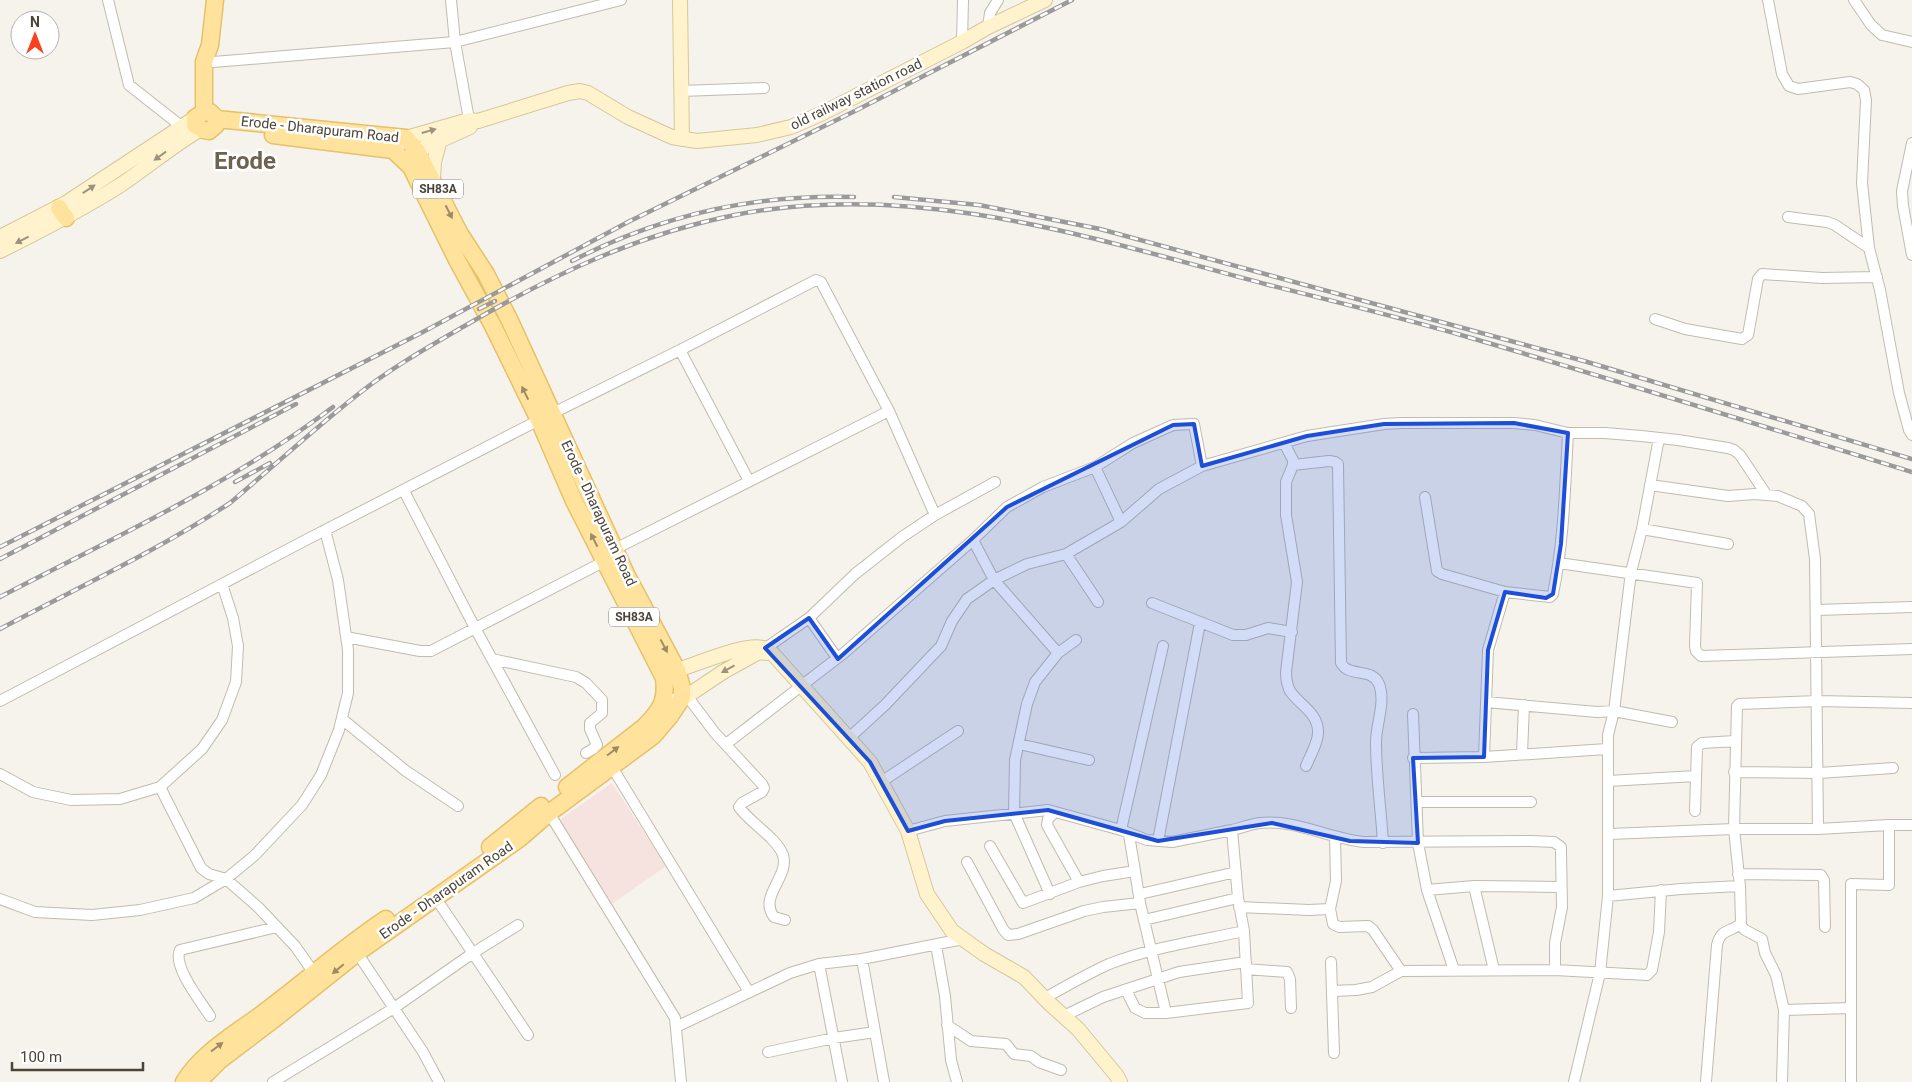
<svg xmlns="http://www.w3.org/2000/svg" width="1912" height="1082" font-family="Roboto,sans-serif">
<style>
.medical{fill:#f6e3e0}
.lines{fill:none;stroke-linecap:round;stroke-linejoin:round}
.street-casing{stroke:#c2bbae;stroke-width:12}
.secondary-casing{stroke:#d6c79b;stroke-width:16}
.primary-casing{stroke:#e6c16a;stroke-width:19}
.street{stroke:#fff;stroke-width:10}
.secondary{stroke:#fff3cd;stroke-width:14}
.primary{stroke:#ffe39c;stroke-width:16}
.rail-casing{stroke:#9a9a9a;stroke-width:4.5}
.rail{stroke:#fff;stroke-width:2.5;stroke-dasharray:8;stroke-linecap:butt}
.oneway{fill:#9c937c}
.oneway2{fill:#9c8c66}
.marked{fill:#1d4ed8;fill-opacity:0.2;stroke:#1d4ed8;stroke-width:4;stroke-linejoin:round}
.labels{text-anchor:middle;stroke-width:5;stroke-linejoin:round;paint-order:stroke}
.shield{fill:#fff;stroke:#817c74;stroke-width:1}
.shield-label{font-size:12px;font-weight:bold;fill:#4b4439}
.street-label{font-size:14px;fill:#4b4439;stroke:#fff}
.town-label{font-size:24px;font-weight:bold;fill:#6e6250;stroke:#fff}
</style>
<rect width="100%" height="100%" fill="#f6f3ec"/>
<path class="medical" d="M612,783L666,866L612,904L558,821Z"/>
<g class="lines">
<defs>
<path id="street" d="M108,0L129,85L181,126
M451,0L455,42L470,125
M1768,0L1782,74L1789,86L1798,89L1850,82L1857,84L1864,90L1866,100L1862,183L1869,248L1880,290L1899,393L1909,430L1912,435
M1854,0L1871,25L1882,35L1912,42
M988,27L990,13L998,0
M962,42L963,0
M213,62L455,42L621,0
M681,91L764,88
M1912,143L1902,191L1903,206L1912,255
M1788,217L1827,222L1835,225L1869,248
M1655,319L1685,329L1742,339L1748,335L1758,279L1762,274L1822,278L1877,277
M680,350L749,481
M889,411L935,515
M553,413L680,350L816,280L821,282L889,411L615,549
M1284,443L1293,460V465L1286,482V515L1297,582L1286,672C1286,679 1287,685 1290,691C1299,705 1319,713 1318,733C1318,743 1310,756 1306,766
M1293,465L1329,461L1335,462L1338,464L1341,663C1349,678 1372,667 1379,684C1386,702 1376,724 1376,742C1376,775 1381,809 1383,843
M1202,466L1307,436L1384,424L1401,423H1514L1535,425L1568,433H1605L1641,436L1678,440L1728,448L1734,450L1740,455L1766,494
M1095,467L1121,522
M1650,485L1728,496L1755,494L1778,496L1802,506L1809,514L1815,559L1818,829
M404,491L475,628L555,775
M1425,497L1437,571L1442,574L1505,592L1550,597L1553,594C1564,541 1565,487 1568,433
M1642,529L1728,544
M973,540L994,580L1058,653
M1066,554L1098,602
M1559,563L1697,583L1695,646L1696,651L1701,656L1912,649
M1152,603L1233,635H1246L1268,628L1292,632
M1816,610L1912,607
M809,618L837,658
M346,637L420,651H431L605,561
M760,652L809,618L855,574L902,537L935,515L995,482
M492,659L576,677L586,683L602,700V713L590,723V729L597,745L593,749L586,753
M687,696L715,733L762,784L764,788L762,792L742,803L739,807C750,823 776,837 783,855C790,877 758,896 774,917L785,920
M0,701L302,542L539,420
M1486,702L1597,712L1614,711L1672,722
M1413,714L1418,843L1427,890L1454,970
M342,719L406,771L458,806
M726,744L844,653L973,540L1007,507L1043,487L1095,467L1133,443L1173,425L1194,424L1202,466L1159,489L1121,522L1066,554L1027,564L994,580L967,599L952,621L941,646L885,705L849,738
M1019,744L1089,760
M1522,754L1524,705
M1484,757L1488,650L1505,592
M1413,758L1484,757L1607,749
M612,767L749,992
M1734,772L1819,773L1893,768
M0,774L33,792L71,800L120,799L160,787L202,749L222,720L236,682L238,646L233,618L222,584
M1608,781L1696,776
M881,782L958,731
M160,787L201,868L209,874L226,879L258,907L295,946L314,973
M1417,802H1531
M1695,811L1697,747L1702,743L1735,741
M1055,812L1048,819L1047,825L1079,882
M549,813L675,1018L681,1082
M1121,830L1163,646
M1232,830C1241,828 1250,824 1260,823C1295,819 1330,839 1364,842L1531,841L1554,842L1561,847V852L1562,907L1555,943V970
M908,831L945,821L1048,810L1121,830L1147,840L1172,842L1232,830L1238,898L1244,931L1248,1003L1166,1013H1145L1135,1008L1126,990
M1609,834L1734,829H1818L1889,825
M1129,835L1135,871
M1335,837L1336,881L1330,909L1333,924L1339,927L1368,926L1373,930L1401,971
M1158,841L1200,623
M990,846L1023,903L1079,882L1103,876L1135,871L1140,903L1166,1013
M967,862L1003,929L1008,935L1018,934L1084,911L1103,907L1140,903
M1738,874L1821,875L1824,880L1825,927
M1474,886L1494,970
M1427,890L1474,886L1560,887
M1050,894L1014,813L1015,760L1027,704L1035,682L1058,653L1076,640
M1140,894L1236,872
M1608,896L1681,889L1740,886
M435,897L528,1035
M0,899L35,912L92,915L140,910L194,898L226,879L255,855L302,805L321,775L339,730L348,693V650L338,580L325,530
M1239,907L1309,910L1330,909
M1144,920L1238,898
M1740,925L1745,930L1762,939L1765,953L1776,975L1784,1010
M936,945L945,996L951,1060L957,1082
M354,948L423,1052L439,1082
M862,959L884,1082
M1331,962L1334,1053
M819,964L842,1082
M1246,969L1287,972L1290,979L1291,1008
M1332,991L1356,990L1372,987L1401,971L1555,970L1647,975L1652,970L1659,932L1661,890
M1045,998C1066,986 1087,974 1109,964C1152,947 1199,941 1244,931
M210,1016C201,1002 172,966 180,950L277,927
M1064,1016L1103,997L1179,972L1246,962
M947,1025L971,1041L1006,1044L1014,1054L1031,1056L1039,1062L1061,1070
M676,1027L790,973L819,964L862,959L963,939
M768,1052L834,1038L875,1032
M273,1082L394,1008L473,953L518,925
M1574,1082L1600,973L1608,896V735L1614,711L1631,572L1642,529L1659,438
M1706,1082L1717,945C1721,927 1732,933 1741,923L1740,886L1734,829L1737,706L1739,704L1818,701L1912,703
M1782,1082L1784,1010L1851,1008
M1851,1082V884L1889,885V825H1912"/>
<path id="secondary" d="M680,0L682,139
M400,143L406,138L469,120L478,121L568,93L580,91L588,93L628,117L672,137L697,141L757,135L791,127L823,113L962,42L988,27L1045,0
M409,157L417,151L470,127
M433,179L434,162L440,140
M0,237L66,203L195,118
M0,251C42,230 83,209 122,184C149,166 173,145 201,129
M669,675L677,670C698,664 744,643 763,648C767,648 770,652 773,654L870,762L908,831L927,894L952,931L984,954L1024,977L1049,1003L1078,1029L1117,1076L1120,1082
M674,701L687,696L723,672L759,652L767,653"/>
<path id="primary" d="M204,112V62L210,45L215,0
M204,112H210L217,119L216,125L209,131L203,130L195,125V118Z
M273,135L393,150L411,167L457,260L493,326L539,420L574,501L664,678C667,702 660,711 644,727L567,787
M59,208L66,218
M490,847L541,806
M184,1082C203,1051 239,1032 267,1010C307,980 344,947 386,919
M198,1082L219,1061L273,1020L357,953L519,839L549,813L653,736L670,716L682,698V688L677,670L626,574L509,319L486,274L460,234L417,151L406,138L217,119"/>
</defs>
<use href="#street" class="street-casing"/>
<use href="#secondary" class="secondary-casing"/>
<use href="#primary" class="primary-casing"/>
<use href="#street" class="street"/>
<use href="#secondary" class="secondary"/>
<use href="#primary" class="primary"/>
<defs>
<path id="rail" d="M894,197L979,205L1100,229L1584,361L1912,459
M572,261C661,215 754,194 854,197
M479,309L495,301
M235,482L270,463
M0,547L421,333L628,222L855,111L1072,0
M0,559L296,404
M0,597C113,538 230,485 333,407
M0,629C77,588 157,551 230,503C274,466 316,427 361,392C394,366 432,345 468,324C552,275 639,234 735,215C916,179 1095,239 1269,285C1333,301 1398,317 1461,335C1612,379 1762,426 1912,472"/>
</defs>
<use href="#rail" class="rail-casing"/>
<use href="#rail" class="rail"/>
</g>
<defs><path id="oneway-solid" d="M-6-.8H1V-3.2L6.5 0L1 3.2V.8H-6Z" transform="scale(1.25)"/></defs>
<g class="oneway">
<use href="#oneway-solid" transform="translate(429 131) rotate(-16)"/>
<use href="#oneway-solid" transform="translate(160 156) rotate(144)"/>
<use href="#oneway-solid" transform="translate(89 189) rotate(-33)"/>
<use href="#oneway-solid" transform="translate(22 240) rotate(153)"/>
<use href="#oneway-solid" transform="translate(728 669) rotate(151)"/>
</g>
<g class="oneway2">
<use href="#oneway-solid" transform="translate(449 212) rotate(63)"/>
<use href="#oneway-solid" transform="translate(525 393) rotate(-116)"/>
<use href="#oneway-solid" transform="translate(594 540) rotate(-117)"/>
<use href="#oneway-solid" transform="translate(664 646) rotate(62)"/>
<use href="#oneway-solid" transform="translate(613 751) rotate(-37)"/>
<use href="#oneway-solid" transform="translate(338 969) rotate(140)"/>
<use href="#oneway-solid" transform="translate(217 1047) rotate(-37)"/>
</g>
<path class="marked" d="M1514,423L1568,433L1561,544L1553,594L1546,598L1505,592L1488,650L1484,757L1413,758L1418,843L1350,841L1272,823L1158,841L1048,810L945,821L908,831L870,762L765,648L809,618L838,659L1007,507L1173,425L1194,424L1202,466L1307,436L1384,424Z"/>
<g class="labels">
<g class="shield">
<rect x="413" y="179.5" width="50" height="19" rx="4"/>
<rect x="609" y="607.5" width="50" height="19" rx="4"/>
</g>
<g class="shield-label">
<text x="438" y="193">SH83A</text>
<text x="634" y="621">SH83A</text>
</g>
<g class="street-label">
<text transform="translate(856 94) rotate(-26)" y="5">old railway station road</text>
<text transform="translate(320 129) rotate(6)" y="5">Erode - Dharapuram Road</text>
<text transform="translate(599 513) rotate(65)" y="5">Erode - Dharapuram Road</text>
<text transform="translate(446 890) rotate(-35)" y="5">Erode - Dharapuram Road</text>
</g>
<g class="town-label">
<text x="245" y="169">Erode</text>
</g>
</g>
<g transform="translate(35 35)"><circle r="24" fill="#ffffff" stroke="#b7b4b0"/>
<path d="M0-4L9 19L0 12L-9 19Z" fill="#fc3f1d"/>
<text y="-8" font-size="14" font-weight="bold" text-anchor="middle" fill="#4b4439">N</text>
</g>
<path d="M12 1062v8h131v-8" fill="none" stroke="#4b4439" stroke-width="2.5"/>
<text x="20" y="1062" font-size="15" fill="#4b4439" stroke="#ffffff" stroke-width="4" paint-order="stroke">100 m</text>
</svg>
